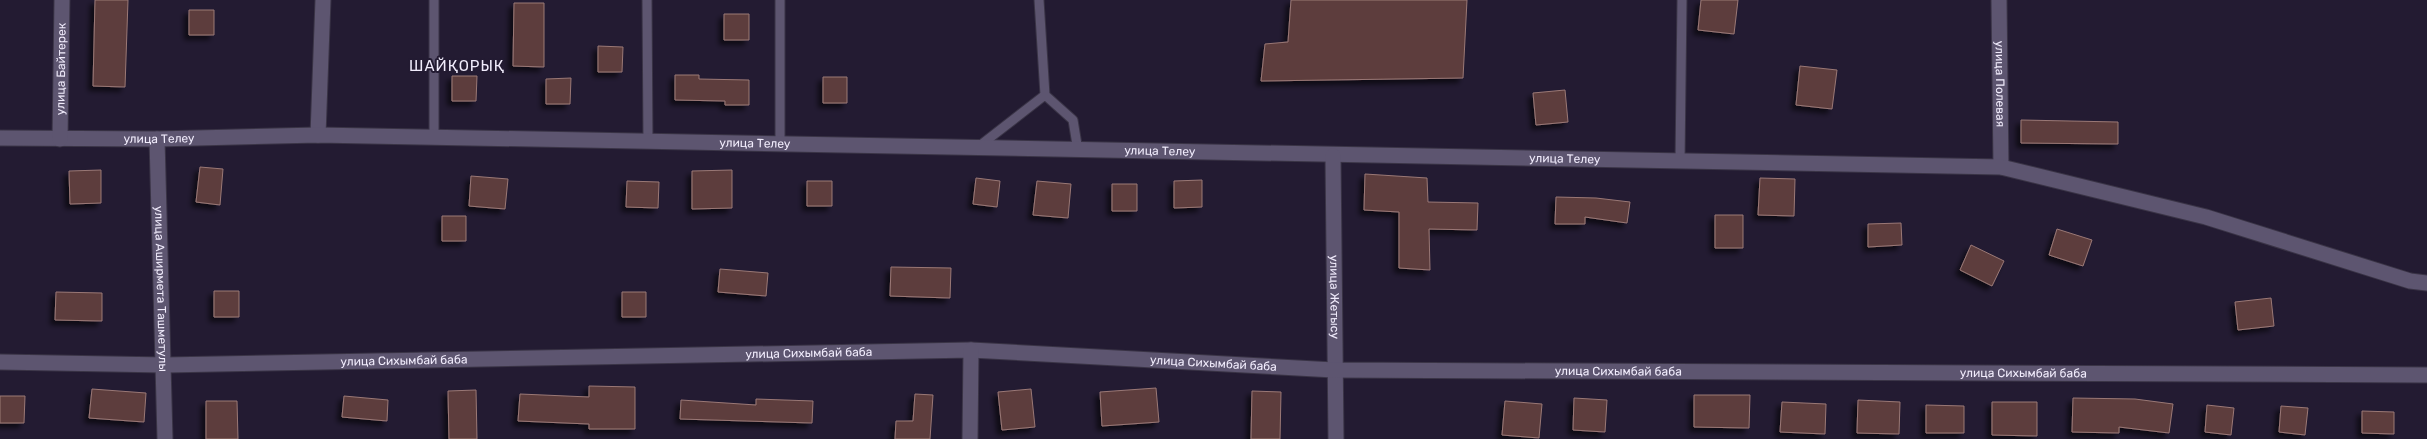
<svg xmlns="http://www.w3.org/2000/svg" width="2427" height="439" font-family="Rubik,sans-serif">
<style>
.building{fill:#5d3e3c;stroke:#9a7876;filter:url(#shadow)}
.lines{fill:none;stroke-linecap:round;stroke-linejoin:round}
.lane-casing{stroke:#3a3446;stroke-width:11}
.street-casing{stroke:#3a3446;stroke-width:17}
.lane{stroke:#5d5570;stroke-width:9}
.street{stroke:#5d5570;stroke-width:15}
.labels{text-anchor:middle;stroke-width:4;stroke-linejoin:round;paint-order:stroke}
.street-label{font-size:12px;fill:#f1ecfc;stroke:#231b32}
.quarter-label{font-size:15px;letter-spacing:1px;fill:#f1ecfc;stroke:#231b32}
</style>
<defs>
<filter id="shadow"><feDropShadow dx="-4.5" dy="4.5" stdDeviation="2.5" flood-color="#0009"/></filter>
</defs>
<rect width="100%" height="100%" fill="#231b32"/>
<path class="building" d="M95,0H128L125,87L93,86Z
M1291,0H1467L1463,78L1261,81L1265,44L1288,42Z
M1701,0H1738L1734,34L1698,30Z
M514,3H544V67L513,66Z
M189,10H214V35H189Z
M724,14H749V40H724Z
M598,46L623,47L622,72H598Z
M1800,66L1837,70L1832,109L1796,105Z
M675,75H699V79L749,80V105H725V101L675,100Z
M452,76H477L476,101H452Z
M823,77H847V103H823Z
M571,78L570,104H546V79Z
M1565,90L1568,122L1536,125L1533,93Z
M2021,120L2118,122V144L2021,143Z
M200,167L223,169L220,205L196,202Z
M101,170V203L70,204L69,171Z
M732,170V208L692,209V171Z
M1365,174L1427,178L1428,202L1478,203L1477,230L1429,229L1430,270L1399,268V212L1364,210Z
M471,176L508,179L505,209L469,206Z
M976,178L1000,181L997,207L973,204Z
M1760,178L1795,179L1794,216L1758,215Z
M1202,180V207L1174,208V181Z
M627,181L659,182L658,208L626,207Z
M807,181H832V206H807Z
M1037,181L1071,184L1068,218L1033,215Z
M1112,184H1137V211H1112Z
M1556,197L1596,198L1630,202L1627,223L1585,217V224H1555Z
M1715,215H1743V248H1715Z
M442,216H466V241H442Z
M1901,223L1902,245L1868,247V224Z
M2057,229L2092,240L2083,266L2049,255Z
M1971,245L2004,261L1992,286L1960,270Z
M891,267L951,268L950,298L890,296Z
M720,269L768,273L766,296L718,292Z
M214,291H239V317H214Z
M56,292L102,293V321L55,320Z
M622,292H646V317H622Z
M2271,298L2274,326L2238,330L2235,302Z
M589,386L635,387V429H589V424L518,421L520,394L589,397Z
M1156,388L1159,422L1102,426L1100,392Z
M92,389L146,393L144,422L89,418Z
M1031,389L1035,427L1002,430L998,392Z
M476,390L477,439H449L448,391Z
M1252,391L1281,392L1280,439H1251Z
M915,394L933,395L930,439H895L896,421H913Z
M1694,395H1750L1749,428L1694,427Z
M0,396H25L24,423H0Z
M344,396L388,400L387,421L342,417Z
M1574,398L1607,400L1605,432L1573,430Z
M2073,398L2135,399L2173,404L2169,433L2119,427V433L2072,432Z
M756,399L813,401L812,423L680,419L681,400L756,405Z
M1858,400L1900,402L1899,434L1857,433Z
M206,401H237L238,439H206Z
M1505,401L1542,404L1539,438L1502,435Z
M1782,402L1826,404L1825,434L1780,432Z
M1992,402H2037V436L1992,435Z
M1926,405L1964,406V433H1926Z
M2207,405L2234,408L2231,435L2205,432Z
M2281,406L2308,408L2305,435L2279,432Z
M2362,411L2394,412V434L2362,433Z"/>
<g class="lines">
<defs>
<path id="lane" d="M434,0V138
M647,0L648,142
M780,0V145
M1045,95L1073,120L1078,151
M978,147L1045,95L1039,0
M1680,161L1682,0"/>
<g id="street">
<path id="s1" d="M1999,0L2001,167"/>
<path d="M318,135L323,0"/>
<path id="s2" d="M0,138L157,139L318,135L2001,167L2206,217L2410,281L2427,283"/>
<path id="s3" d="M60,139L62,0"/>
<path id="s4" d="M157,139L165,439"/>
<path id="s5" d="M1333,156L1336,439"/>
<path id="s6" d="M0,362L165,365L971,350L1334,370L2427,375"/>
<path d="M970,439L971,350"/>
</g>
</defs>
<use href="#lane" class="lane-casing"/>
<use href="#street" class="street-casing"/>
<use href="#lane" class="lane"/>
<use href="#street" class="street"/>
</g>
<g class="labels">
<g class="street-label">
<text dy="4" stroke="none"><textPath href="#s3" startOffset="70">улица Байтерек</textPath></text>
<text dy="4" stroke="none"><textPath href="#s1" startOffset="84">улица Полевая</textPath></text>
<text dy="4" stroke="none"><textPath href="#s2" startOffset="159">улица Телеу</textPath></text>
<text dy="4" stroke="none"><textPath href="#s2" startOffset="755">улица Телеу</textPath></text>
<text dy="4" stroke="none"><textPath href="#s2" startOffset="1160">улица Телеу</textPath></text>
<text dy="4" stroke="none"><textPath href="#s2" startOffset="1565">улица Телеу</textPath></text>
<text dy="4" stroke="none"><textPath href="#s4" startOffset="150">улица Аширмета Ташметулы</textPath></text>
<text dy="4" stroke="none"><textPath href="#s5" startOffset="141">улица Жетысу</textPath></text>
<text dy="4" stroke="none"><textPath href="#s6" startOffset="809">улица Сихымбай баба</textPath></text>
<text dy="4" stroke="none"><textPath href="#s6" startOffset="404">улица Сихымбай баба</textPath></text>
<text dy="4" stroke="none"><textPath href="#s6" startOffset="1214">улица Сихымбай баба</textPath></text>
<text dy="4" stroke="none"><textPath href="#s6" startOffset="1619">улица Сихымбай баба</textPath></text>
<text dy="4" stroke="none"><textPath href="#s6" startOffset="2024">улица Сихымбай баба</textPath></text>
</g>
<g class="quarter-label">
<text x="457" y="71">ШАЙҚОРЫҚ</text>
</g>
</g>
</svg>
